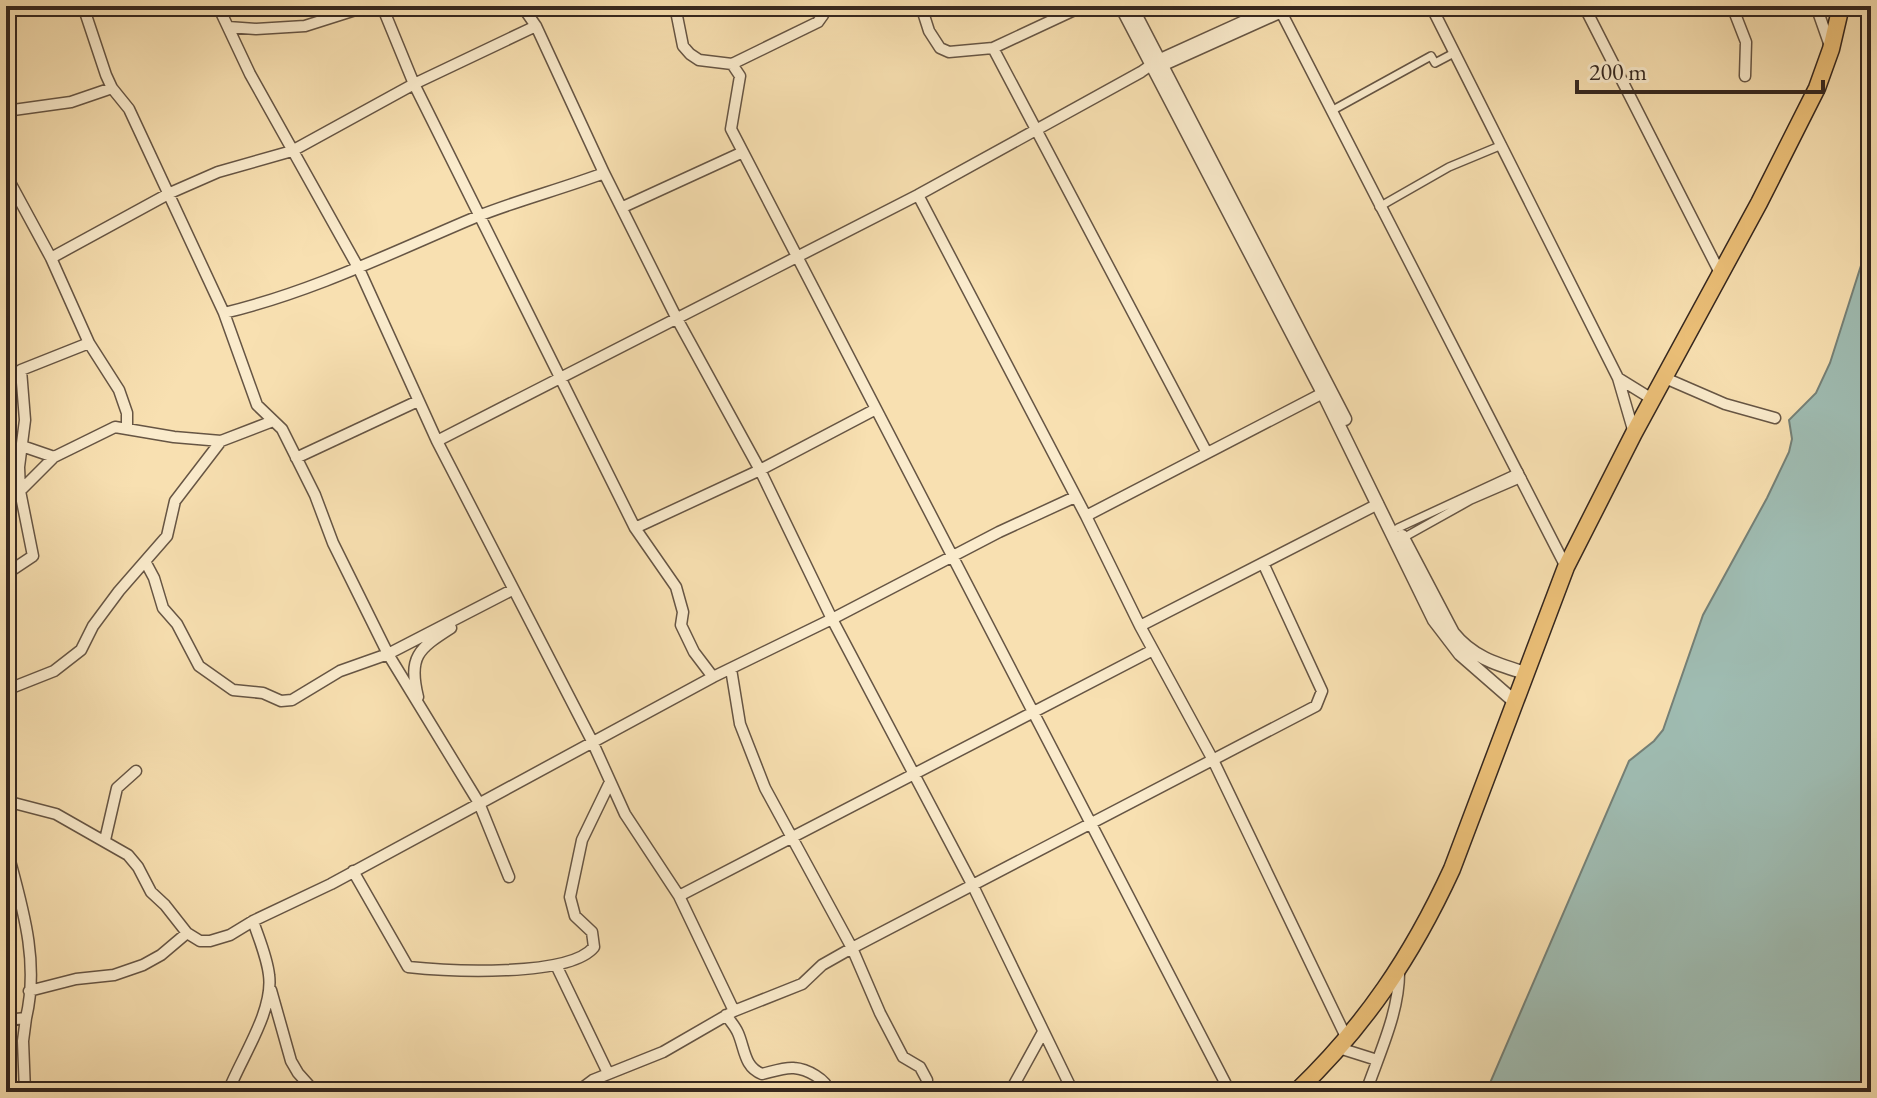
<svg xmlns="http://www.w3.org/2000/svg" width="1877" height="1098" font-family="'EB Garamond',serif">
<style>
.water{fill:#9fbcb2;stroke:#758077;stroke-width:2}
.lines{fill:none;stroke-linecap:round;stroke-linejoin:round}
.pedestrian-casing{stroke:#654;stroke-width:10}
.minor-casing{stroke:#654;stroke-width:13}
.tertiary-casing{stroke:#654;stroke-width:15}
.trunk-casing{stroke:#35271f;stroke-width:19}
.pedestrian{stroke:#faebcc;stroke-width:7}
.minor{stroke:#faebcc;stroke-width:10}
.tertiary{stroke:#faebcc;stroke-width:12}
.trunk{stroke:#ecc078;stroke-width:16}
</style>
<rect width="100%" height="100%" fill="#f8e0b1"/>
<filter id="stains"><feTurbulence type="fractalNoise" baseFrequency=".0025" numOctaves="4"/><feColorMatrix values="0 0 0 0 .2 0 0 0 0 .09 0 0 0 0 .02 0 0 0 .5 -.17"/></filter>
<radialGradient id="worn" r=".72"><stop offset=".6" stop-color="#630" stop-opacity="0"/><stop offset="1" stop-color="#630" stop-opacity=".3"/></radialGradient>
<path class="water" d="M1871,234V1092H1488L1490,1083L1629,761L1654,741L1663,730L1703,615L1767,498L1789,452L1792,439L1789,420L1816,393L1830,363Z"/>
<g class="lines">
<defs>
<path id="pedestrian" d="M1333,110L1431,56L1435,63L1454,53
M1379,207L1449,167L1502,145
M1398,528L1519,472
M1403,538L1471,500L1522,478"/>
<path id="minor" d="M83,6L106,75L112,88L129,109L224,313L257,405L282,429L315,495L333,543L388,654L340,671L292,700L281,701L263,693L233,690L199,666L177,624L163,608L154,578L146,563
M218,6L250,74L359,269L437,441L592,741L625,814L679,896L734,1011
M382,6L414,84L635,528L676,587L683,612L681,625L694,652L713,677
M522,6L536,26L604,173L676,317L760,470L832,619L973,886L1073,1092
M675,6L683,46L690,54L699,60L732,64L818,22L823,15L819,6
M921,6L929,31L940,48L949,52L993,48L1083,6
M1278,6L1566,567
M1431,6L1618,378L1634,433
M1584,6L1720,273
M1732,6L1746,42L1745,76
M1816,6L1829,43
M228,27L256,29L305,26L368,6
M993,48L1207,453
M732,64L740,76L731,129L1230,1092
M1155,69L1295,6
M6,111L71,102L112,88
M6,175L51,258L89,343L119,390L127,413V429
M918,195L1086,516L1140,626L1213,760L1347,1039
M623,207L743,152
M51,258L170,193L218,172L292,151L414,84L536,26
M224,313C312,292 393,252 476,217C518,200 562,189 604,173
M1618,378L1652,399
M1665,378L1725,404L1775,418
M437,441L918,195L1141,72L1158,60L1277,6
M22,446L54,457
M296,458L418,401
M6,496L20,491L19,467L25,420L21,370L89,343
M1086,516L1323,393
M635,528L760,470L876,409
M6,574L33,556L20,491L54,457L115,427L174,437L221,441L273,421
M1140,626L1378,504
M731,669L740,724L765,788L852,948L880,1013L903,1057L920,1067L927,1080L925,1092
M6,690L54,671L81,650L93,626L119,591L167,536L175,501L221,441
M418,697C408,657 418,649 451,628
M6,801L56,814L128,855L138,867L151,892L165,905L187,933L200,941H210L230,935L253,921L331,884L713,677L832,619L999,532L1075,497
M105,840L117,788L136,771
M6,846C21,903 40,959 26,1018
M353,871L408,967C446,971 569,978 594,947L592,932L575,916L570,897L582,840L610,782
M509,877L479,803L388,654L512,590
M679,896L1153,650
M556,965L608,1073
M271,990L291,1061L298,1073L315,1092
M29,991L76,979L114,975L143,965L161,955L187,933
M726,1015C730,1021 735,1026 738,1033C745,1049 744,1067 762,1074C771,1072 784,1067 794,1068C807,1069 826,1079 830,1092
M6,1020L26,1018L23,1041L25,1092
M1339,1048L1377,1060
M228,1092C241,1058 274,1011 269,975C267,957 259,939 253,921
M577,1092L593,1080L663,1052L734,1011L802,984L822,965L852,948L1316,706L1322,691L1263,563
M1010,1092L1043,1032
M1366,1092C1379,1054 1400,1011 1399,970"/>
<path id="tertiary" d="M1121,6L1323,393L1434,620L1460,654L1515,702
M1131,6L1345,419
M1402,536L1453,633C1472,657 1496,664 1525,673"/>
<path id="trunk" d="M1296,1092C1365,1026 1412,956 1452,869L1566,567L1634,433L1759,203L1817,88L1831,49L1841,6"/>
</defs>
<use href="#pedestrian" class="pedestrian-casing"/>
<use href="#minor" class="minor-casing"/>
<use href="#tertiary" class="tertiary-casing"/>
<use href="#trunk" class="trunk-casing"/>
<use href="#pedestrian" class="pedestrian"/>
<use href="#minor" class="minor"/>
<use href="#tertiary" class="tertiary"/>
<use href="#trunk" class="trunk"/>
</g>
<rect width="1877" height="1098" fill="none" stroke="#f8e0b1" stroke-width="32"/>
<rect x="8" y="8" width="1861" height="1082" fill="none" stroke="#35271f" stroke-width="4"/>
<rect x="16" y="16" width="1845" height="1066" fill="none" stroke="#35271f" stroke-width="2"/>
<path d="M1577 80v12h246v-12" fill="none" stroke="#35271f" stroke-width="4"/>
<text x="1589" y="80" font-size="24" fill="#35271f" stroke="#faebcc" stroke-width="6" paint-order="stroke">200 m</text>
<rect width="100%" height="100%" filter="url(#stains)"/>
<rect width="100%" height="100%" fill="url(#worn)"/>
</svg>
